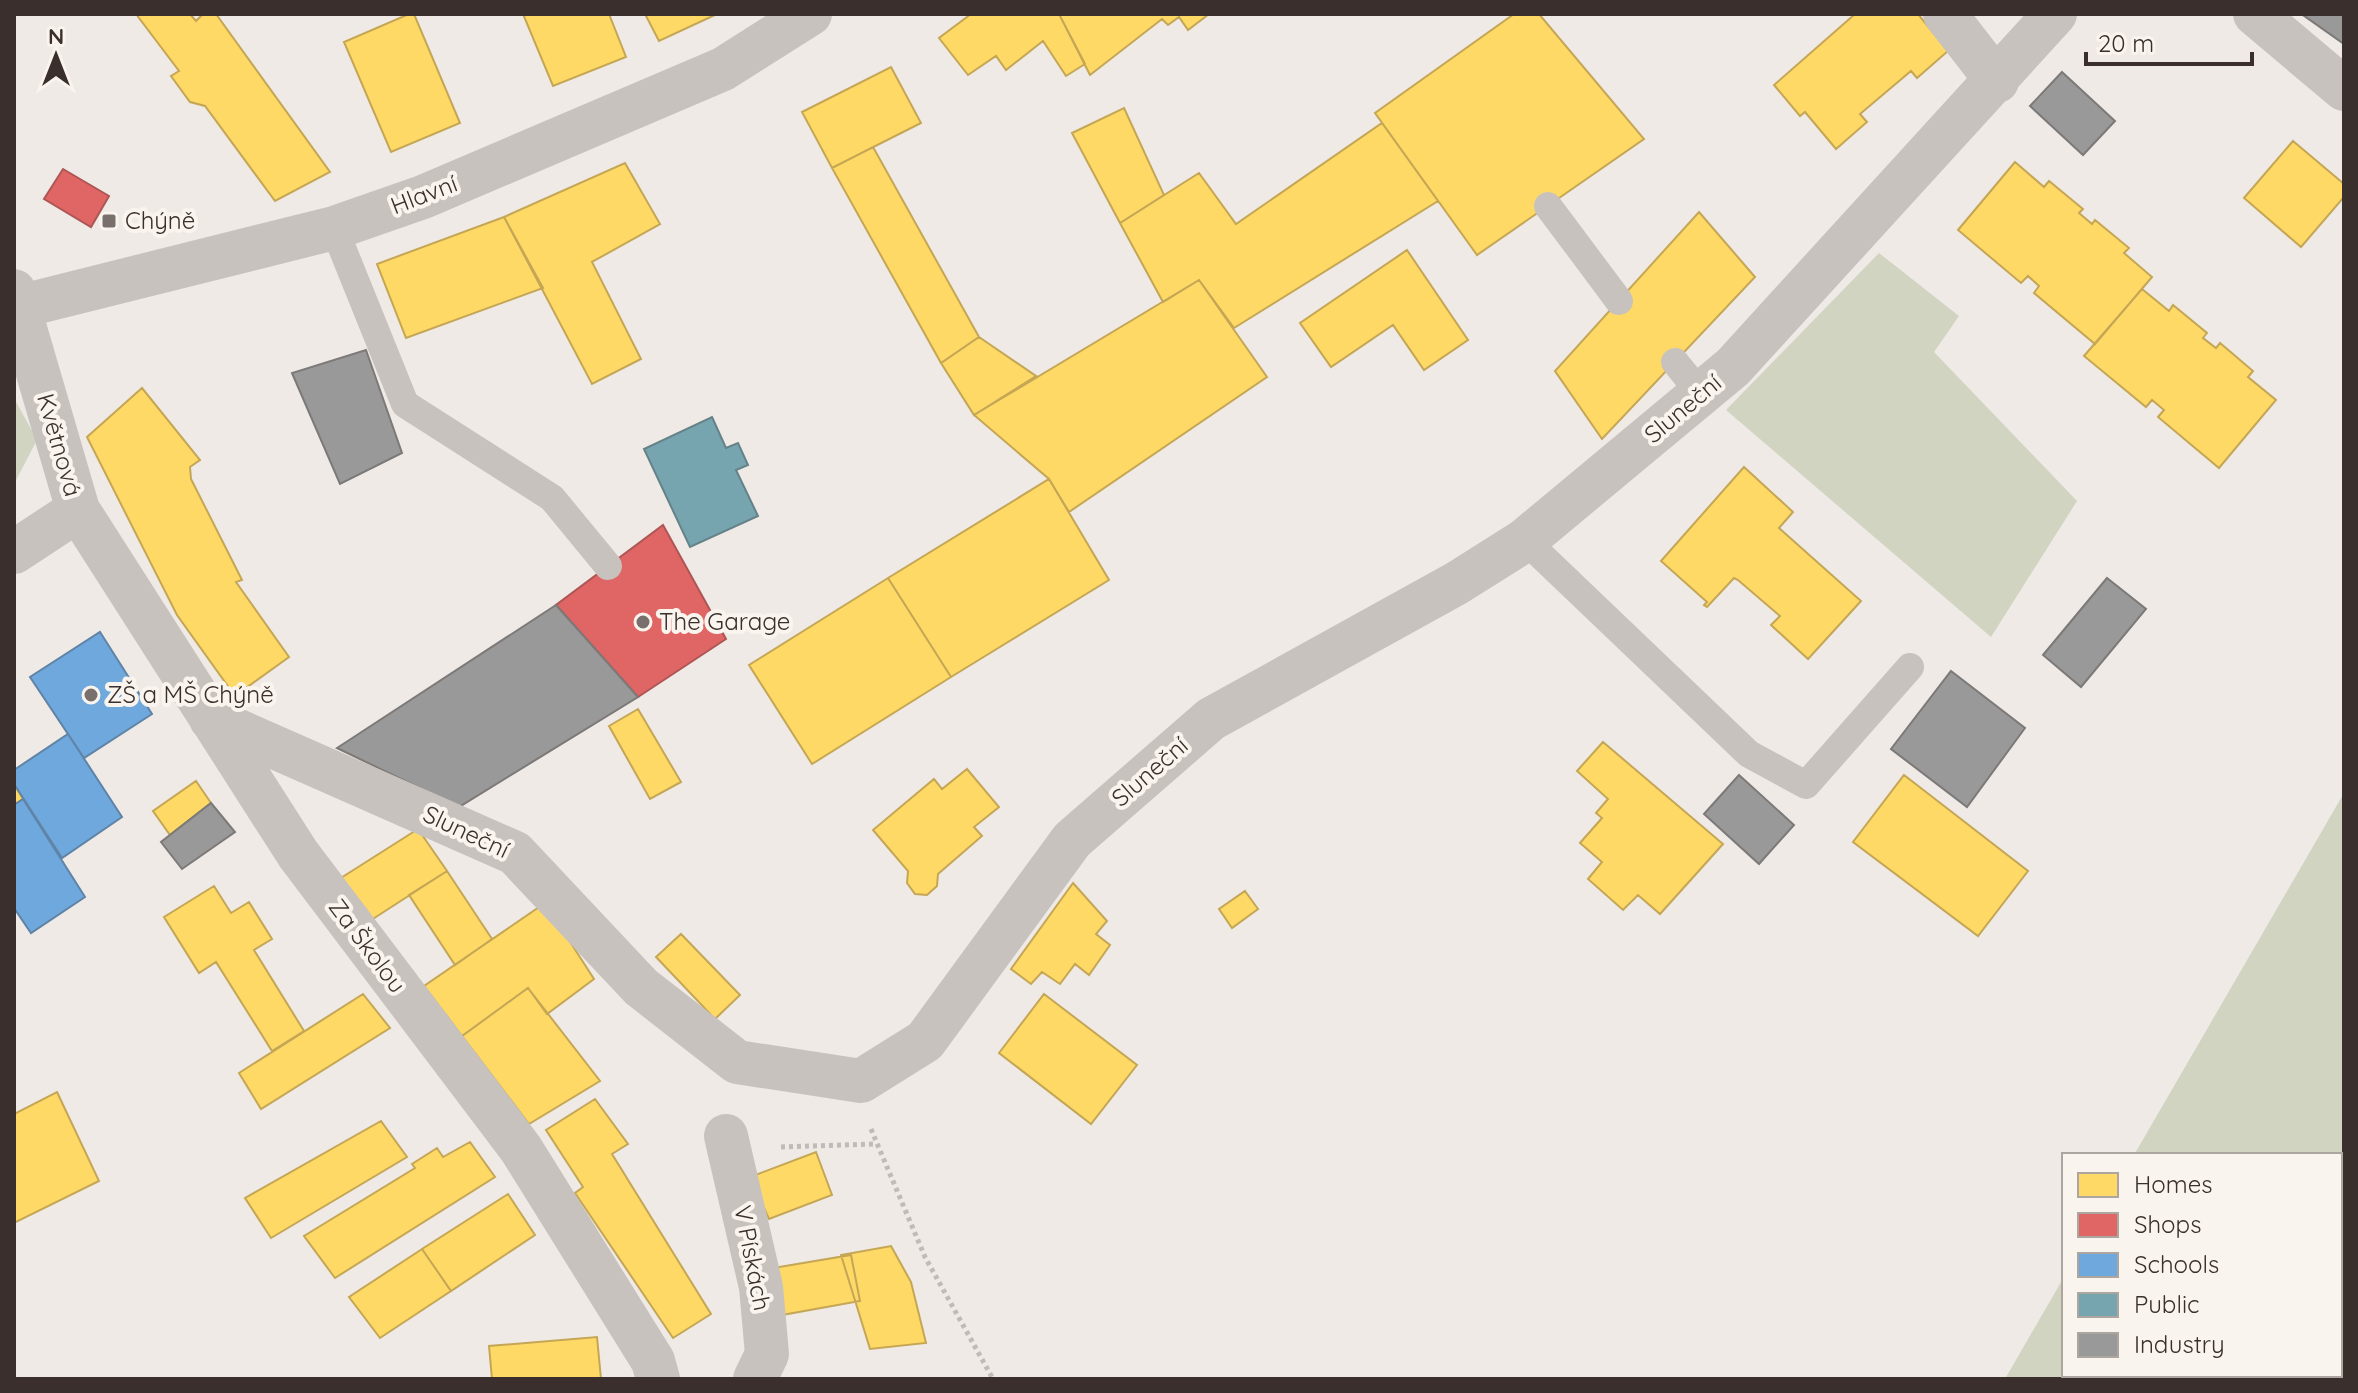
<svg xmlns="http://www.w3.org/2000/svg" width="2358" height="1393" font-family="Quicksand,sans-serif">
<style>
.green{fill:#d1d4c1}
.homes{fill:#ffd966;stroke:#c4a655;stroke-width:2}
.shops{fill:#e06666;stroke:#ae5655;stroke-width:2}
.schools{fill:#6fa8dc;stroke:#5f84a7;stroke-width:2}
.public{fill:#76a5af;stroke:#648288;stroke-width:2}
.industry{fill:#999;stroke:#7c7978;stroke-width:2}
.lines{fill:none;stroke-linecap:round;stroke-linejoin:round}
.path{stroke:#c1bbb7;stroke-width:5;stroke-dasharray:4 4;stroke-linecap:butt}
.service{stroke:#c8c2be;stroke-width:28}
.minor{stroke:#c8c2be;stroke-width:44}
.tertiary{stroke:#c8c2be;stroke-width:44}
.poi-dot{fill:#79706d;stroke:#faf4ee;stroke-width:3}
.labels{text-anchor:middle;stroke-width:8;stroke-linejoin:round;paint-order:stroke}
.street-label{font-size:24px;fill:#3a2f2c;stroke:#faf4ee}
.poi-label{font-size:24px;fill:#3a2f2c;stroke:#faf4ee;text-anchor:start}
</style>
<rect width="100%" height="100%" fill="#efeae6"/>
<path class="green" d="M1879,253L1959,316L1934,352L2077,501L1991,637L1726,410Z
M14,398L37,440L14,484Z
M2344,793V1379H2005L2064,1277V1375H2340V1155H2134Z"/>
<path class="homes" d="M136,14H190L196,21L203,14H216L330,172L275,201L205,106L190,102L171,76L179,71Z
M409,14H414L460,123L391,152L344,42Z
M523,14H609L626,57L553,86Z
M645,14H717L659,41Z
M971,14H1059L1085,64L1066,76L1043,41L1006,70L996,56L968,75L939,38Z
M1059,14H1209L1188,30L1179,17L1168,25L1162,19L1090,75Z
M1514,14H1539L1644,139L1477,255L1375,113Z
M1855,14H1918L1948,51L1917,78L1911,71L1860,114L1867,122L1836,149L1805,112L1800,116L1774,85Z
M891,67L921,123L832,168L802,112Z
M1124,108L1164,195L1120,223L1072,133Z
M1382,123L1438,201L1234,328L1199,280L1163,302L1120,223L1199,173L1236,224Z
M2293,141L2344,184V197L2301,247L2244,198Z
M873,147L979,337L941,363L832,168Z
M2015,162L2044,187L2049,181L2083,209L2079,213L2092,224L2095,220L2129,248L2124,253L2152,277L2095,344L2034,293L2039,286L2028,276L2021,283L1958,230Z
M625,163L660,224L592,262L641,359L592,384L504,217Z
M1699,212L1755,277L1602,439L1555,371Z
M504,217L543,288L406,338L377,264Z
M1407,250L1468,340L1424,370L1393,325L1331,367L1300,323Z
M1199,280L1267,377L1069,512L1049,479L974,415Z
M2142,289L2169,311L2173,305L2207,333L2203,338L2216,348L2220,343L2253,371L2248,377L2276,400L2219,468L2158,417L2164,410L2152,400L2146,407L2084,356Z
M979,337L1036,376L974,415L941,363Z
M142,388L200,460L190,467L191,479L242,580L236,582L289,657L235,696L177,615L87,437Z
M1744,467L1793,512L1779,528L1861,601L1808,659L1771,625L1780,616L1738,580L1734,578L1707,607L1704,605L1707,602L1661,561Z
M1049,479L1109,580L951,677L888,578Z
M888,578L951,677L812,764L749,665Z
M638,709L681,782L650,799L609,726Z
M1603,742L1723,844L1660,914L1638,895L1623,910L1588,879L1602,862L1580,843L1602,818L1596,813L1608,799L1577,771Z
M967,769L999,807L974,827L982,836L938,874L937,886L927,895L915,894L907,883L908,871L873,830L934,779L942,789Z
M1904,775L2028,871L1978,936L1853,842Z
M196,781L211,803L170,835L153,811Z
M14,784L23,799L14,805Z
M418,829L447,871L362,926L333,883Z
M447,871L492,939L455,965L409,895Z
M1073,883L1107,921L1096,934L1110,945L1089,975L1075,964L1060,984L1042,972L1031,984L1011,969Z
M214,886L231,913L249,902L272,939L254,950L304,1031L272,1051L216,962L199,973L164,917Z
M1245,891L1258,909L1232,928L1219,909Z
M545,903L594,979L547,1014L528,988L462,1036L424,986Z
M681,934L740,995L715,1019L656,957Z
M528,988L600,1081L529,1124L462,1036Z
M363,994L390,1028L261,1109L239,1073Z
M1044,994L1137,1065L1091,1124L999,1053Z
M57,1092L99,1181L14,1223V1114Z
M595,1099L628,1144L612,1154L711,1314L673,1338L575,1193L583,1187L546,1130Z
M381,1121L407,1157L271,1238L245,1198Z
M470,1142L495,1177L335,1278L304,1236L415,1168L412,1164L437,1148L443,1157Z
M816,1152L832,1195L769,1219L750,1177Z
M508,1194L535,1235L451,1291L422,1249Z
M891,1246L911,1282L926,1343L870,1349L841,1255Z
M422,1249L451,1291L380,1338L349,1297Z
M851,1255L860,1301L782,1315L773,1268Z
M597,1337L601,1379H492L489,1346Z"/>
<path class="shops" d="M63,169L109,196L91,227L44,199Z
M663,525L726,639L638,697L556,605Z"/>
<path class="schools" d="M100,632L152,714L84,758L30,677Z
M68,734L122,817L62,858L14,784V770Z
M23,799L85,897L31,933L14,908V805Z"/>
<path class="public" d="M712,417L726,448L738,443L748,465L736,470L758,516L690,547L644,449Z"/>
<path class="industry" d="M2344,14V44L2303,15L2304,14Z
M2062,72L2115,121L2083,155L2030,106Z
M366,350L402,453L340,484L292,373Z
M2107,578L2146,609L2081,687L2043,655Z
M556,605L638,697L459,807L337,748Z
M1951,671L2025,728L1967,807L1891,749Z
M1739,775L1794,825L1759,864L1704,814Z
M211,803L235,832L182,869L161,842Z"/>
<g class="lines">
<path class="path" d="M871,1129L925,1257L993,1379
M781,1147L875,1144"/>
<path class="service" d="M1548,206L1619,301
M334,228L405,404L552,498L608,566
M1675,362L1701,394
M1525,540L1749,754L1806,785L1910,667"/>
<path class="minor" d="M1945,14L1997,81
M2255,14L2344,89
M14,291L78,510L14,552
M78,510L298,854L521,1149L653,1361L658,1379
M211,719L515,853L641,987L737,1062L861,1081L925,1041L1072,840L1211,719L1457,583L1525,540L1733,367L2055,14
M726,1136L761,1287L767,1354L755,1379"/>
<path class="tertiary" d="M14,308L334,228L423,197L723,69L810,14"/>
</g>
<g class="poi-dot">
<rect x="101" y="213" width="16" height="16" rx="4"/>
<circle cx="643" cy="622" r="8"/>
<circle cx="91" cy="695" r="8"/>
</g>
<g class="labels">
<g class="street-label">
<text transform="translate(424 195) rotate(-21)" y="8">Hlavní</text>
<text transform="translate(1683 409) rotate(-40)" y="8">Sluneční</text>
<text transform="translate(59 445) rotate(74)" y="8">Květnová</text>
<text transform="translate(1150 772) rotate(-41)" y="8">Sluneční</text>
<text transform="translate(466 832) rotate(25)" y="8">Sluneční</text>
<text transform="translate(367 946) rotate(53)" y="8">Za Školou</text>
<text transform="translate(752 1258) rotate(79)" y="8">V Pískách</text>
</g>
<g class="poi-label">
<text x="125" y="229">Chýně</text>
<text x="659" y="630">The Garage</text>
<text x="107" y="703">ZŠ a MŠ Chýně</text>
</g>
</g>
<rect width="2358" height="1393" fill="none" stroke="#3a2f2c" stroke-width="32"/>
<rect x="2062" y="1153" width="280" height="224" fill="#faf4ee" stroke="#ada5a0" stroke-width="2"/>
<rect x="2078" y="1173" width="40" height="24" fill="#ffd966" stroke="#ada5a0" stroke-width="2"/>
<text x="2134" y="1193" font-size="24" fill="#3a2f2c">Homes</text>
<rect x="2078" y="1213" width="40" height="24" fill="#e06666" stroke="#ada5a0" stroke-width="2"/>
<text x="2134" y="1233" font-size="24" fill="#3a2f2c">Shops</text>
<rect x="2078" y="1253" width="40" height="24" fill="#6fa8dc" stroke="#ada5a0" stroke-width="2"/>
<text x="2134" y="1273" font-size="24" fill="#3a2f2c">Schools</text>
<rect x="2078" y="1293" width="40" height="24" fill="#76a5af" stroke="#ada5a0" stroke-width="2"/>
<text x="2134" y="1313" font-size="24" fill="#3a2f2c">Public</text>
<rect x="2078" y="1333" width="40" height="24" fill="#999999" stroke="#ada5a0" stroke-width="2"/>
<text x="2134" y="1353" font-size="24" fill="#3a2f2c">Industry</text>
<g transform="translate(56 56)" stroke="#faf4ee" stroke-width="6" paint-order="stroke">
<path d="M0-6L14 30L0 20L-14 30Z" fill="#3a2f2c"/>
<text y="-12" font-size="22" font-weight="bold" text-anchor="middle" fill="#3a2f2c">N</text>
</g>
<path d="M2086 52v12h166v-12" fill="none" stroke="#3a2f2c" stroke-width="4"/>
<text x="2098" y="52" font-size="24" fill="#3a2f2c" stroke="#faf4ee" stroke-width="6" paint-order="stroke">20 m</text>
</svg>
